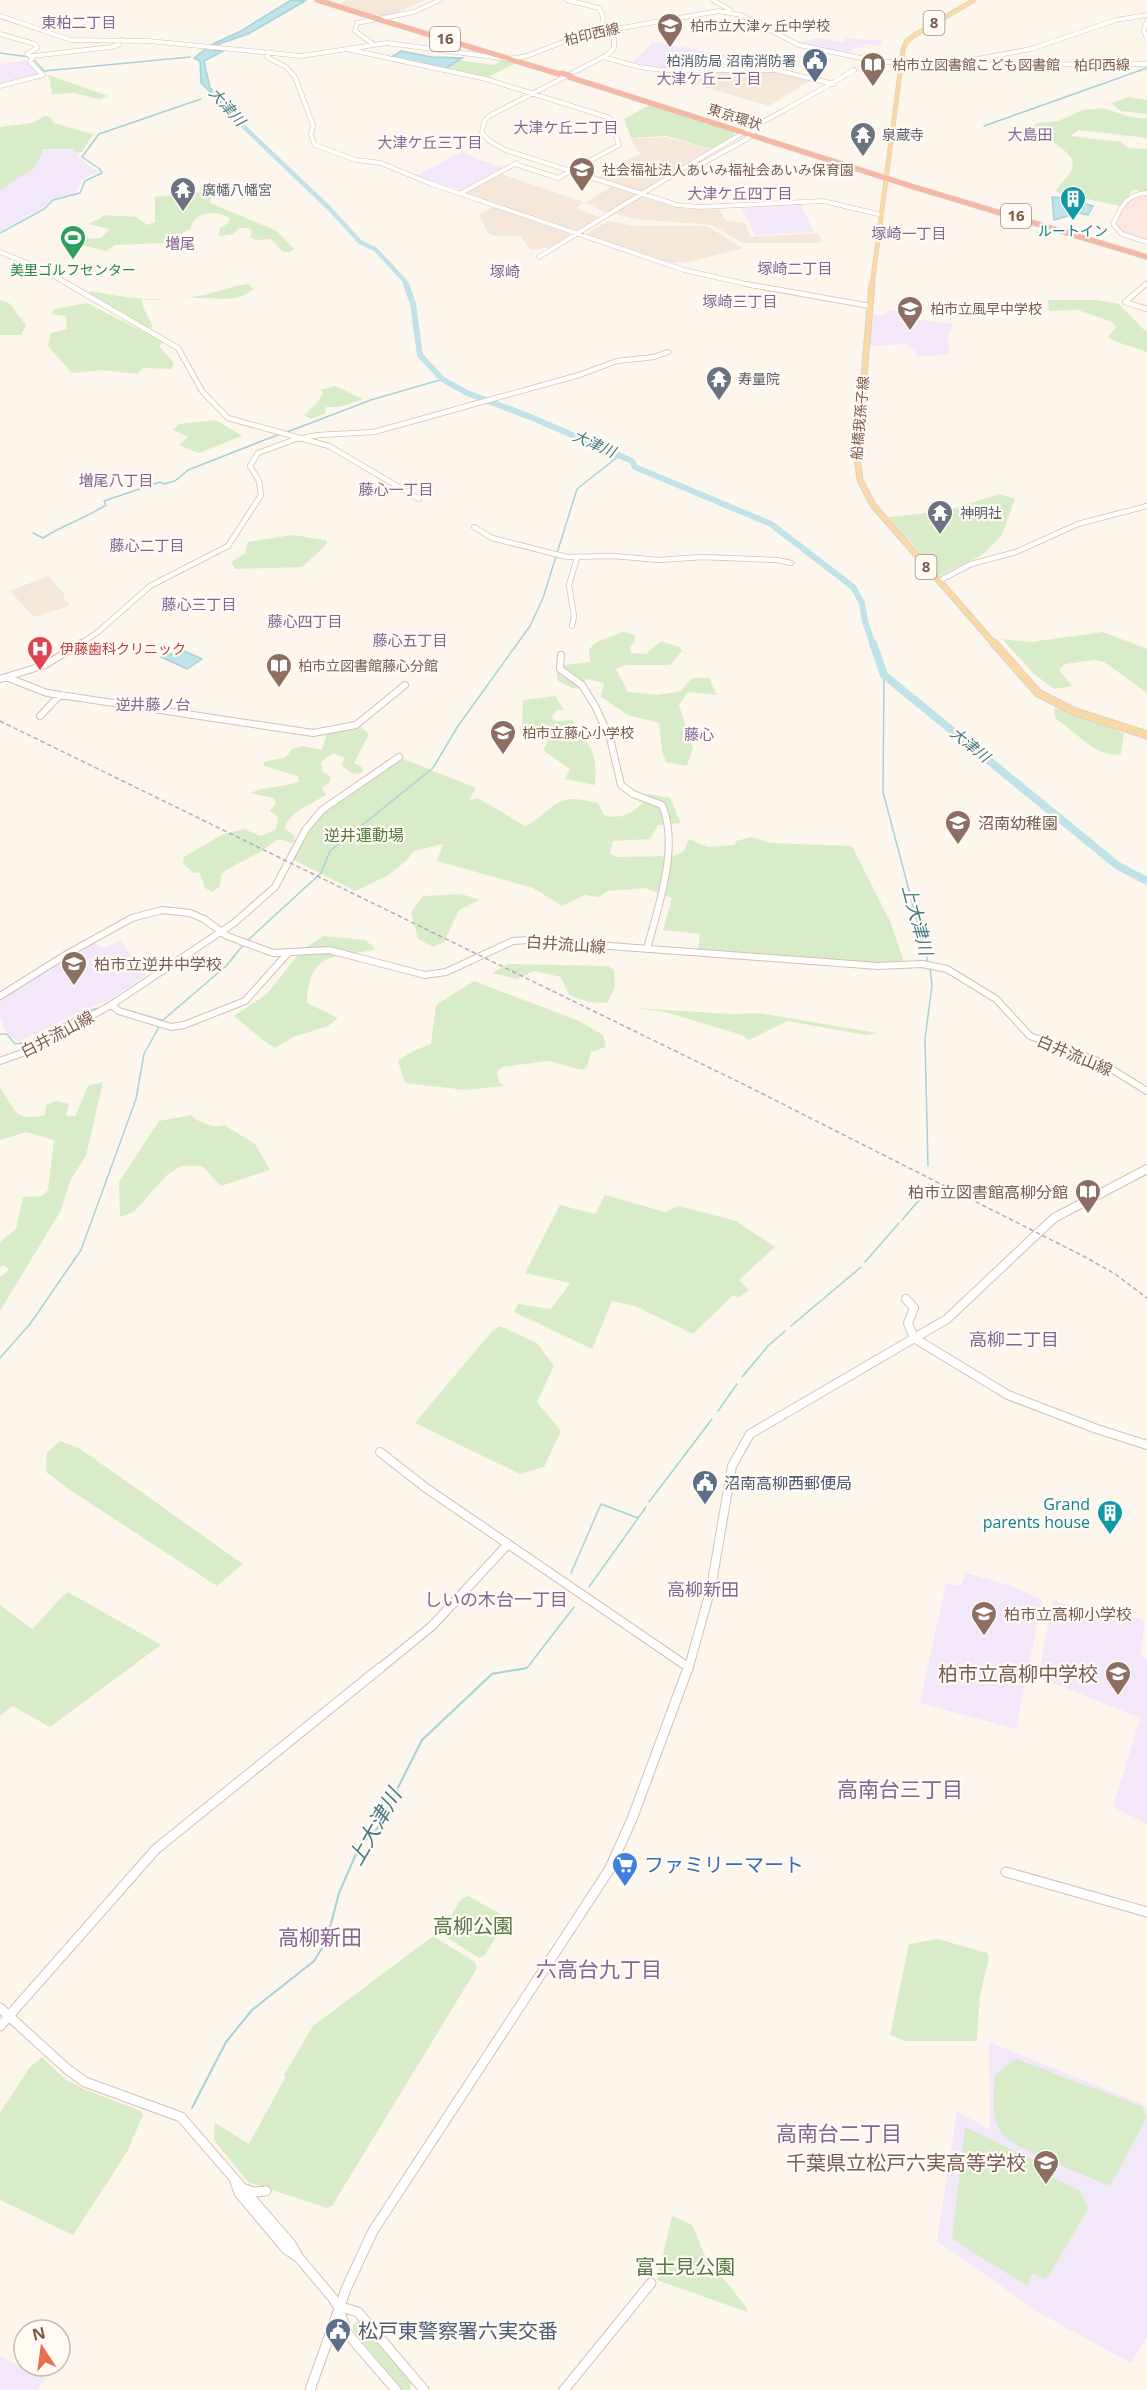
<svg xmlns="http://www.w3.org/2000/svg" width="1147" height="2390" font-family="'Open Sans','Noto Sans JP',sans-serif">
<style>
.residential{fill:#f5e8da}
.commercial{fill:#fde8e0}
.education{fill:#f3e8fa}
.green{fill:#d8ecc9}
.water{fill:#bfe3e8;stroke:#a5d3da;stroke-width:1.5}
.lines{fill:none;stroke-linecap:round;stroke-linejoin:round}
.stream-far1{stroke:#a5d3da;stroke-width:1.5}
.stream{stroke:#a5d3da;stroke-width:2}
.river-far2{stroke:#bfe3e8;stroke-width:4.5}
.river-far1{stroke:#bfe3e8;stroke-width:6}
.river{stroke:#bfe3e8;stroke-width:8}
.secondary-far4-casing{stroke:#d6c0b0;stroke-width:5}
.secondary-far3-casing{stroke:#d6c0b0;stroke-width:6}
.secondary-far2-casing{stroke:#d6c0b0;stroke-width:8}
.secondary-far1-casing{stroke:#d6c0b0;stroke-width:10}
.secondary-casing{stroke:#d6c0b0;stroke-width:11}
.primary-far2-casing{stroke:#dad1cd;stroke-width:5}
.primary-far1-casing{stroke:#dad1cd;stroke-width:7}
.primary-casing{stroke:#dad1cd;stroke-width:9}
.highway-casing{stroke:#dad1cd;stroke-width:6}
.secondary-far4{stroke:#fff;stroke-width:4}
.secondary-far3{stroke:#fff;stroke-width:4.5}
.secondary-far2{stroke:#fff;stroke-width:6}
.secondary-far1{stroke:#fff;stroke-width:8}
.secondary{stroke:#fff;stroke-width:9}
.primary-far2{stroke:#fbd9a5;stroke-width:4}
.primary-far1{stroke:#fbd9a5;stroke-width:5}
.primary{stroke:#fbd9a5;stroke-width:7}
.highway{stroke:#f7b7a3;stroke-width:4.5}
.rail{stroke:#b9a8c9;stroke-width:1.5;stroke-dasharray:4.5 3;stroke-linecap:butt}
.highway-bridge-casing{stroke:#dad1cd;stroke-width:6;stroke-linecap:butt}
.highway-bridge{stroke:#f7b7a3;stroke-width:4.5}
.labels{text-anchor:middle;stroke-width:4.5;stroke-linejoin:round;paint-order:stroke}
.far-education-label{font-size:14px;fill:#785e54;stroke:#fffaf3;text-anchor:start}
.far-street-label{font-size:14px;fill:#7a5c4d;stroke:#fffaf3}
.far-service-label{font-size:14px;fill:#4e5e75;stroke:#fffaf3;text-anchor:end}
.far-worship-label{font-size:14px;fill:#5b616d;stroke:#fffaf3;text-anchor:start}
.far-culture-label{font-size:14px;fill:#0d838f;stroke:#fffaf3}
.far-leisure-label{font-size:14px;fill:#27864d;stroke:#fffaf3}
.far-health-label{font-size:14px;fill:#be3a42;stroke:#fffaf3;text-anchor:start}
.far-neighbourhood-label{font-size:15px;fill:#846695;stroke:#fffaf3}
.shield{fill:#fffaf3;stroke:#a28b7f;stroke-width:1.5}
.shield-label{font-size:15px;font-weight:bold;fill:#7a5c4d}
.far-water-label{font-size:15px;font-style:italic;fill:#437c86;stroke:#fffaf3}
.education-label{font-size:16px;fill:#785e54;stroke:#fffaf3;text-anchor:start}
.park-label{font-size:16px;fill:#537a41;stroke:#fffaf3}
.street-label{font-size:16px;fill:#7a5c4d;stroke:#fffaf3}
.service-label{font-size:16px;fill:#4e5e75;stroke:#fffaf3;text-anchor:start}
.culture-label{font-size:16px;fill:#0d838f;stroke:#fffaf3;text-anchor:end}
.water-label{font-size:18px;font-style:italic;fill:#437c86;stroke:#fffaf3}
.neighbourhood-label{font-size:18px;fill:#846695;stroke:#fffaf3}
.near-education-label{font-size:20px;fill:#785e54;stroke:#fffaf3;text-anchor:end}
.near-shop-label{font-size:20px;fill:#366cbe;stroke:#fffaf3;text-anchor:start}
.near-park-label{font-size:20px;fill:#537a41;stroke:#fffaf3}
.near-service-label{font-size:20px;fill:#4e5e75;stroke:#fffaf3;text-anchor:start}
.near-neighbourhood-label{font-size:21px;fill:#846695;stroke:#fffaf3}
.near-water-label{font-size:21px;font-style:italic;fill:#437c86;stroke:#fffaf3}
</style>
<rect width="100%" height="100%" fill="#fdf6ec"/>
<path class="residential" d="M347,0H426L393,14L380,16L339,4Z
M767,70L811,80L769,106L691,83L714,71Z
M665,137L710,149L641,192L597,178L609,172V169L640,154L631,139Z
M501,174L584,202L576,208L602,218L581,231H574L464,193Z
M611,187L671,206L690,209L718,208L726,221L745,223L751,237L818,233L821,238L820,243H743L711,225L636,219L600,210L585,203Z
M493,207L570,234L571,235L551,247L531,250L520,236H495L488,233L479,215Z
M608,221L635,226H707L743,248L689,262L672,263L586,234Z
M48,576L64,594L65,601L70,604L66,607L34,617L10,591Z"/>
<path class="commercial" d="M1147,194V240L1124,233L1116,223L1131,197Z"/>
<path class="education" d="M817,38L844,42L846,38L883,41L879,46L865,44L862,48L856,47L847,55L796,43Z
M653,42L734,56L711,68H652L631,64Z
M26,60L39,74L37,76L0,85V64Z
M75,149L80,152L77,155L80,158L91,168L100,171L82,179L76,193L53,199L43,207L0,231V188L24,173L45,150Z
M463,151L476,159L503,167L461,190L416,176Z
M800,202L813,231L811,232L755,235L741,206Z
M891,310L912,315V319L953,324L947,341L950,354L917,357L915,354L918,353L906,344L869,346L873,314L882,316Z
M121,941L146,975L108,1001L88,1008L18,1042L5,1030L0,1016V1000L93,942L102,948Z
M966,1573L1009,1585L1042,1600L1016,1729L920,1703L946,1583L961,1586Z
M1053,1600L1107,1617L1110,1608L1145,1621L1140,1655L1147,1659V1824L1113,1807L1140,1718L1038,1677Z
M989,2042L1140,2103L1147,2109V2337L1131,2363L1041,2314L937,2241L957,2111L990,2130Z
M0,2356L46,2379L37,2390H0Z"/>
<path class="green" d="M460,60L494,65L502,60L516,63L486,78L445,69Z
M47,75H49L108,96L99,99L74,93L52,94L50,79Z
M1128,97L1147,100V114L1120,111L1112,103Z
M651,104L733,132L735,136L712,149L666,136L631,138L624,119Z
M1103,108L1130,117L1147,119V138L1079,130L1070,136L1121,142L1128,148L1147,149V191L1133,190L1120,206L1055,192C1059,184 1066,180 1070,173C1080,157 1061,149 1051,140L1053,130L1033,134L1025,131L1038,123L1058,121L1083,110Z
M45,116L51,117L53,123L93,134L82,152H75L73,149H44L35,167L0,190V127L32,123Z
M212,191L210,203L277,231L294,249L290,252L282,251L271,239L256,240L250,237L252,231L249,228H239L233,234L219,236L220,228L227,224L230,218C215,210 196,210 190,229L165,243L115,245L106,251L81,245L86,239L101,238L110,229L88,224L101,218L103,215L137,217L147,225L155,222V197Z
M249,284L253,289C237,303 222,298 204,298C183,297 163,302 142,299L143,307L153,327L148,328L86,294L90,291C127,298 166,304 203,295C219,292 233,285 249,284Z
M0,300L9,303L26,325L21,335H0Z
M1048,300H1096L1119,304L1147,333V352C1138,348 1113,342 1108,337L1116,327L1112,322L1078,310L1049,311Z
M87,303L163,342L159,346L174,363L171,369L143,368L137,374L102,370L72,373L48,346L51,333L67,329L66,316L52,314L54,309Z
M335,386L363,399L340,407H326L325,414L310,419L304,415L316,404L323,394L321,390Z
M216,420L242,436L199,453L179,445L188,437L173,430L179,424Z
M999,494L1015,499L1002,535L982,555L940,576L889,517L946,511Z
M292,535L326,540L327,544L302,567L235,569L231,562L245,553L248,542Z
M623,632L635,635V642L630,646L631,653L646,654L661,641L679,647L682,651L670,665H626L616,669L628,692L658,695L681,691L692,678H709L717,695L688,692L679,705L693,748L687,766L666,762L662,751L659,723L628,715L601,697L604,683L586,679L578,689L572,688L558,681L556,666L590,662L589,649L597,642Z
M1103,632L1147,649V693L1104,662L1095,660L1065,664L1059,670L1072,686L1054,689L1033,673L1002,639L1031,642Z
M555,696L564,710H557L551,718L556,721L572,720C590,745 598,753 595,785L565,779L570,769L543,750L548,741L522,730L523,700Z
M1054,708L1124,733L1121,754C1097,759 1075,731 1055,718Z
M360,726L369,734L354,763L363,768L362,773L353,774L342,766L344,758L333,753L321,762L323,772L330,776V782L322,788L326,795C313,803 289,812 285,828L294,836L295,841L291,843L280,839C272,842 267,848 260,852C245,861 236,863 221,874L220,886L212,892L205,888L199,872L193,873L183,863L184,857L223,834L244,829L261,836L276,829L278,817L270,811L276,803L274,798L251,793C258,788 288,786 299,782L298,776L264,766V762L286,757L292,749L302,746L322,750L328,730Z
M399,757L476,788L469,800L478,798L525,826C539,821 550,804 564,800C575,797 587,801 598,803L604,815C623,821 639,811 648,794L670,798L681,823L658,825L650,839L613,841L610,854L617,857L673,856L683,852L689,839L708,847L735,845L736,841L752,837L771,843L852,846L890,921L904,962H841L698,951L700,934L663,930L672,898L645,888L608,891L599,897L585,895L562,906L533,888L437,861L443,844L414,851L406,861L387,876L355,891L290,858L322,810Z
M462,894L479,900L459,910L444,942L433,947L418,939L411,912L423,896Z
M323,936L365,940L374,947V950C333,957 309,952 307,1003L338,1018L328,1026L293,1037L275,1048L263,1040L234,1016L267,994L301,951Z
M508,964L608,966L614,970L615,987L607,1003L589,1002L569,995L561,977L534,971L517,979L492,973Z
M474,981L579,1021L603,1035L606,1047L591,1052L587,1067L582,1070L549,1061L502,1067L497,1072L499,1082L504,1086L466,1090L405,1083L398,1061L411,1052L431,1044L436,1005Z
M635,1008L730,1014L759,1013L877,1033L866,1035L787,1021L749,1040L742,1035L665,1012Z
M103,1082L86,1156L71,1179L60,1212L0,1311V1277L9,1270L4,1265L0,1267V1242L16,1229L23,1197L42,1196L48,1190L54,1140L26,1132L0,1140V1087C14,1108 14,1123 45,1115L46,1105L56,1101L69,1104L66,1116H75L88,1086Z
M191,1115C200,1123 211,1128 224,1125L255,1144L270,1170L221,1186L202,1166H181L168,1174L134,1212L120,1217L119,1182L159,1121Z
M605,1195L665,1212L679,1206L736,1221L775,1247L739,1280L749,1290L740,1297L732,1296L693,1334L635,1306L612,1301L592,1349L514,1312L518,1304L551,1309L570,1283L525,1273L560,1205L595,1214Z
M500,1326L537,1343L554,1366L537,1402L561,1431L544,1467L520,1474L415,1423L493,1330Z
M60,1441L79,1448L243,1564L217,1586L70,1490L46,1472L47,1453Z
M68,1592L161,1645L50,1727L13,1706L0,1716V1605L32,1629C45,1617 54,1603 68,1592Z
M468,1896L504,1916L506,1921L484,1956L479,1958L443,1935L441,1931L462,1898Z
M433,1936L475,1962L477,1968L332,2206L327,2208L248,2182L214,2140L215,2123L249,2144L286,2076L284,2075L313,2026Z
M938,1939L987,1953L989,1957L980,1996L977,2039L975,2041H906L890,2035L909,1944Z
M42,2057L65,2079L86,2090L141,2111L143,2115L127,2152L73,2235L0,2200V2113L30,2067Z
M1016,2059L1141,2106L1147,2117L1110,2186C1089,2177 1013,2148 1002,2134C990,2118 994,2093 995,2075Z
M965,2127L1038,2162L1042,2172L1080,2191L1088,2209L1046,2280L1033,2273L1027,2286L952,2239Z
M672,2216L692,2225L704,2254L747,2308V2312L657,2280Z
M358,2321L364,2325L411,2383L410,2390H402L353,2330V2325Z"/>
<path class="water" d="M291,0L305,1L248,34L216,45L214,51L225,50L204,61L210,88L228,103L231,113L216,98L210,96L212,94L201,83L200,61L194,58L211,45L241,31Z
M401,51L432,57L462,58L443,70L390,58Z
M1052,197L1065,198L1093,206L1088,215L1078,213L1054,220Z
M182,650L202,659L187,669L161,657Z"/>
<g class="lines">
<path class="stream-far1" d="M0,53L29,57
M33,59L44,71L190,57
M984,126L1147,68
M0,233L44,209L53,200L80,193L85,181L102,173L100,169L82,157L99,134L201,99
M287,432L371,400L443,379
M33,533L43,538C63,525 86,518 106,505L104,501L160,482L164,484L175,481L188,470L280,434
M884,675L883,792L928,962
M247,941L321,873L330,851L433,768L458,726L530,626L543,598L577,489L620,455
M126,1010L161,1020
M162,1021L226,966L244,944
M0,1034H7L15,1044L30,1042L90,1010L100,1008
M928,1166L925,1039L932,985L930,967
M929,1184V1189
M902,1220L926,1192
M865,1262L899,1223
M791,1326L861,1267
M0,1358L30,1324L81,1250L136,1099L144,1054L160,1025
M742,1377L768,1346L785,1331
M718,1411L737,1384
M649,1502L712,1419
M571,1573L601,1504L638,1518
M589,1587L646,1507
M517,1670L527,1668L574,1607"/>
<path class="stream" d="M192,2108L226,2042L252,2010L314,1961L326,1942L339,1893L359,1847L377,1829L422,1740L492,1674L526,1668"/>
<path class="river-far2" d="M223,102L244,127L329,208L360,242L375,249L404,280L406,286"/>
<path class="river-far1" d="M406,284L413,304L420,355L442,379L467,393L533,418L632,461L635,467L771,524L853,587L862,603L865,621L873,645"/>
<path class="river" d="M873,643L884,675L1118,866L1147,881"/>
<defs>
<path id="secondary-far4" d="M567,0L599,8L603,16L602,25L614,39V48L607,55L489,116L484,122L482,132L488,140L505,150L677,205L700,207L823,201L882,215
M713,0L730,10
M0,16L71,40L149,41L301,56L387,43L508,59L527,56L581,35L719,11L741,15L799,45L875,61L923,65L1147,64
M1147,21L1144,30L1147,39
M0,34L35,44L37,48L27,54L32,57
M373,44L355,31L357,23L414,12L440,0
M351,50L486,79L610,118L619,145L558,178L515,164
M269,53L267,57L286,67L295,77L313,125L311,135L315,145L356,160L381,163L429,183L684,270L755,286
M603,57L639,67L662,70H775L834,84
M961,62L1031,49L1116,20L1147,15
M0,86L43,75L30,62L33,56L111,47L118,45L121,40
M685,173L747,139L754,131
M461,193L517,163
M1147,193C1126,194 1121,207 1113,224L1122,234L1147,242
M0,252L42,269L71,286
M539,257C603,218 666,178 731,140C772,116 814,95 854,70
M1144,286L1147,283"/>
<path id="secondary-far3" d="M68,284L178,348L202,391L228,418L329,446L419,499
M746,284L870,306
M1146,284L1125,302L1147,309
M474,527L492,538L567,557L614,556L659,560L702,557L777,560L791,563
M939,581L971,564L1016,552L1078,524L1147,506
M572,626L574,616L569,585L577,558
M79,645L98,632L150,586L228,546L261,495L259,481L250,466L258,453L296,439L319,435L374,432L579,375L617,361L654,357L668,352"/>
<path id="secondary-far2" d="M561,655L560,669L582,685L595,706L610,738L621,785L633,794L662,805C680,846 658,907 647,949
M6,677L47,693L313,733L356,725L405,685
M0,679L45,665L81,643
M40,716L60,695
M0,996L67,954L132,918L162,910L190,913L204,919L227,936L273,953L329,950L425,975L446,972L513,941L529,940L878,966L922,964L947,969L996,999L1030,1036L1100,1062L1147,1091
M111,1005L119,1011L171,1027L184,1025L245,1001L287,954
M0,1061L28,1051L111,1005L234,923L275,887L306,829L322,810L399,757"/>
<path id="secondary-far1" d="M906,1299L914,1308L908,1323L914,1338L1008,1395L1097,1429L1147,1445
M380,1452L426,1488L688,1667
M378,1670L432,1626L508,1544
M688,1670L711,1588L732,1466L750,1434L947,1319L1054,1218L1147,1169"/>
<path id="secondary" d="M1006,1872L1147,1912
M0,2008L67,2069L85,2082L181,2117L291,2244L299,2258
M0,2026L156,1849L380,1668
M235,2181L239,2193L286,2249L299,2258L332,2297L338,2306L347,2333L396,2390
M245,2189L253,2192L266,2191
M338,2306L358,2312L424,2390
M310,2390L346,2289L373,2231L609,1870L632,1819L688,1668
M564,2390L651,2283"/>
<path id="primary-far2" d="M872,286L903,50L906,42L913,36L974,0"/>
<path id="primary-far1" d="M872,284L857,457L860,480L873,505L995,645"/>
<path id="primary" d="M994,643L1038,693L1073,711L1147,735"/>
<path id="highway" d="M317,0L369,16
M381,20L559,74
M569,77L914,187L1147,257"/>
</defs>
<use href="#secondary-far4" class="secondary-far4-casing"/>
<use href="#secondary-far3" class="secondary-far3-casing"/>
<use href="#secondary-far2" class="secondary-far2-casing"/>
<use href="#secondary-far1" class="secondary-far1-casing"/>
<use href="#secondary" class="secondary-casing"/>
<use href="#primary-far2" class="primary-far2-casing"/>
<use href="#primary-far1" class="primary-far1-casing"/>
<use href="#primary" class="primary-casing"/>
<use href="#highway" class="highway-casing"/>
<use href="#secondary-far4" class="secondary-far4"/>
<use href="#secondary-far3" class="secondary-far3"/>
<use href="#secondary-far2" class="secondary-far2"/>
<use href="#secondary-far1" class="secondary-far1"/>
<use href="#secondary" class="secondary"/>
<use href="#primary-far2" class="primary-far2"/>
<use href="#primary-far1" class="primary-far1"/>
<use href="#primary" class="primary"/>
<use href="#highway" class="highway"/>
<path class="rail" d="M0,721L751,1088L1087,1258L1115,1274L1147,1298"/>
<defs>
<path id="highway-bridge" d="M369,16L381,20
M561,73L571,76"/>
</defs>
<use href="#highway-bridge" class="highway-bridge-casing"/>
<use href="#highway-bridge" class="highway-bridge"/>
</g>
<defs>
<symbol id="school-pin" viewBox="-11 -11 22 30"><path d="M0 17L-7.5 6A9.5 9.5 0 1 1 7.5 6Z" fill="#8d6e63" stroke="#fffaf3"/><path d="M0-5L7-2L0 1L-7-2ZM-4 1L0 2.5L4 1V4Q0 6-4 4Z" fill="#fff"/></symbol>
<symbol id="civic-pin" viewBox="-11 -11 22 30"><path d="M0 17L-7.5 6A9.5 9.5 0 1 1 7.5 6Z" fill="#5c6f8a" stroke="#fffaf3"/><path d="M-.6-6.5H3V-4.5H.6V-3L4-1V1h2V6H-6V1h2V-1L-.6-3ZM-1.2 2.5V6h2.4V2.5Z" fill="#fff"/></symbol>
<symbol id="library-pin" viewBox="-11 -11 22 30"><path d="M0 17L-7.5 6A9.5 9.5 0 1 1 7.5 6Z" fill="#8d6e63" stroke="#fffaf3"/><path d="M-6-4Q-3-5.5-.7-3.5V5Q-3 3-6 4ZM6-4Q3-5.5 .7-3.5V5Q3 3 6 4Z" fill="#fff"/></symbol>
<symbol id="temple-pin" viewBox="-11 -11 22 30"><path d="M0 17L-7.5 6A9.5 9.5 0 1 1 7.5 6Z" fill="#6b7280" stroke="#fffaf3"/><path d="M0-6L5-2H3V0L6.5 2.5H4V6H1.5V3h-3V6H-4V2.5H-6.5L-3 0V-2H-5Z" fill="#fff"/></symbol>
<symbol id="building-pin" viewBox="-11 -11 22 30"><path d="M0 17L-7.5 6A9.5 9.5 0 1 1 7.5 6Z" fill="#0f9aa8" stroke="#fffaf3"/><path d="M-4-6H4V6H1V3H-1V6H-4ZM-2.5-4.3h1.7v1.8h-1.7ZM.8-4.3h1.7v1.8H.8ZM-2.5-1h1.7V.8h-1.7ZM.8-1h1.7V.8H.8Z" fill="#fff"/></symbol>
<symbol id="stadium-pin" viewBox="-11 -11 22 30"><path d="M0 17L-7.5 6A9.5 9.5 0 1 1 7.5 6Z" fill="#2e9e5b" stroke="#fffaf3"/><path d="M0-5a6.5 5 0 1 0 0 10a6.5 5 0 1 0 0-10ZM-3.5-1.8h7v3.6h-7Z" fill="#fff"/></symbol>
<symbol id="hospital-pin" viewBox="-11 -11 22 30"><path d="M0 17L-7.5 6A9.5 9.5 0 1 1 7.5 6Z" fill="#e0444e" stroke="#fffaf3"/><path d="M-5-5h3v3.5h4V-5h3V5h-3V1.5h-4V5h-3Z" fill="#fff"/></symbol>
<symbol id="supermarket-pin" viewBox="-11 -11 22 30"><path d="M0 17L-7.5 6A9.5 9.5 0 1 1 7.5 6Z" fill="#3f7fe0" stroke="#fffaf3"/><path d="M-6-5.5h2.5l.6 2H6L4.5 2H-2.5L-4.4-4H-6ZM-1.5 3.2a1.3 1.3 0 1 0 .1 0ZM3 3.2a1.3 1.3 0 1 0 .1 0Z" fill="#fff"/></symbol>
</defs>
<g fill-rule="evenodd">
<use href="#school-pin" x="655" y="11" width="30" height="40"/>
<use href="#civic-pin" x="800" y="46" width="30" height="40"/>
<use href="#library-pin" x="858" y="50" width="30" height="40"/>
<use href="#temple-pin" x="848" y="120" width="30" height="40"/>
<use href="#school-pin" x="567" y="155" width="30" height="40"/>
<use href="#temple-pin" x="168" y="175" width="30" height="40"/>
<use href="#building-pin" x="1058" y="184" width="30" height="40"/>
<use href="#stadium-pin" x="58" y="223" width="30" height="40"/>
<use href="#school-pin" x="895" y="294" width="30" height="40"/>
<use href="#temple-pin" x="704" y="364" width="30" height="40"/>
<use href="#temple-pin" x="925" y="498" width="30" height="40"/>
<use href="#hospital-pin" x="25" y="634" width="30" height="40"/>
<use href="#library-pin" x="264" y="651" width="30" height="40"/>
<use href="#school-pin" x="488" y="718" width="30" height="40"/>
<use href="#school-pin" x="943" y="808" width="30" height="40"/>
<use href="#school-pin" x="59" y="949" width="30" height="40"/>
<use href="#library-pin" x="1073" y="1177" width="30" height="40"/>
<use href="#civic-pin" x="690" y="1468" width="30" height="40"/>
<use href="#building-pin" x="1095" y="1498" width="30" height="40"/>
<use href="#school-pin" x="969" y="1599" width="30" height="40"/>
<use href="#school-pin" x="1103" y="1659" width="30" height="40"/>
<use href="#supermarket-pin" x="610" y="1850" width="30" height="40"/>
<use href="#school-pin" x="1031" y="2148" width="30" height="40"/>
<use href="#civic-pin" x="323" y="2316" width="30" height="40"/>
</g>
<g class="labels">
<g class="far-education-label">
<text x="690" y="31">柏市立大津ヶ丘中学校</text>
<text x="892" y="70">柏市立図書館こども図書館</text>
<text x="602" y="175">社会福祉法人あいみ福祉会あいみ保育園</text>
<text x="930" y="314">柏市立風早中学校</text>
<text x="298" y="671">柏市立図書館藤心分館</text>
<text x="522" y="738">柏市立藤心小学校</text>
</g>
<g class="far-street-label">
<text transform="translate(592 34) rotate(-13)" y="5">柏印西線</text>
<text transform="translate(1102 65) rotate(-1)" y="5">柏印西線</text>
<text transform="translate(735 117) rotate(18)" y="5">東京環状</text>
<text transform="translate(860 418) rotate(-85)" y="5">船橋我孫子線</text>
</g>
<g class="far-service-label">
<text x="796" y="66">柏消防局 沼南消防署</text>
</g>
<g class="far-worship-label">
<text x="882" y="140">泉蔵寺</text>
<text x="202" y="195">廣幡八幡宮</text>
<text x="738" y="384">寿量院</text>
<text x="960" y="518">神明社</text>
</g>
<g class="far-culture-label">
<text x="1073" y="236">ルートイン</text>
</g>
<g class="far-leisure-label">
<text x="73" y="275">美里ゴルフセンター</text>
</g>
<g class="far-health-label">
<text x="60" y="654">伊藤歯科クリニック</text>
</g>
<g class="far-neighbourhood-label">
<text x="79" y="28">東柏二丁目</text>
<text x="709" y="84">大津ケ丘一丁目</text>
<text x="566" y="133">大津ケ丘二丁目</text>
<text x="1030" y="140">大島田</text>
<text x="430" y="148">大津ケ丘三丁目</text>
<text x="740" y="199">大津ケ丘四丁目</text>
<text x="909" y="239">塚崎一丁目</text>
<text x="180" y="249">増尾</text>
<text x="795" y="274">塚崎二丁目</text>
<text x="505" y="277">塚崎</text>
<text x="740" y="307">塚崎三丁目</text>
<text x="116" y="486">増尾八丁目</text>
<text x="396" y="495">藤心一丁目</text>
<text x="147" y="551">藤心二丁目</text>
<text x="199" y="610">藤心三丁目</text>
<text x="305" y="627">藤心四丁目</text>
<text x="410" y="646">藤心五丁目</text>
<text x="153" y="710">逆井藤ノ台</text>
<text x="699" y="740">藤心</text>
</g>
<g class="shield">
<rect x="923.5" y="11" width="21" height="24" rx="4.5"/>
<rect x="430" y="27" width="30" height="24" rx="4.5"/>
<rect x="1001" y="204" width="30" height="24" rx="4.5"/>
<rect x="915.5" y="555" width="21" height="24" rx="4.5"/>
</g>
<g class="shield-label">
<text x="934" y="28">8</text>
<text x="445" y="44">16</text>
<text x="1016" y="221">16</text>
<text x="926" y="572">8</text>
</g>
<g class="far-water-label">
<text transform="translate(227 107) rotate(48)" y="5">大津川</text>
<text transform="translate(594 444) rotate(24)" y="5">大津川</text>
<text transform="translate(970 745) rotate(39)" y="5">大津川</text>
</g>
<g class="education-label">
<text x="978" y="829">沼南幼稚園</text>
<text x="94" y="970">柏市立逆井中学校</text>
<text x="1068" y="1198" text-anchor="end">柏市立図書館高柳分館</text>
<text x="1004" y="1620">柏市立高柳小学校</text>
</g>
<g class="park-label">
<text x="364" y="841">逆井運動場</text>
</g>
<g class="street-label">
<text transform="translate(566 944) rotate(4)" y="6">白井流山線</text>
<text transform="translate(57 1034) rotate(-28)" y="6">白井流山線</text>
<text transform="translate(1075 1055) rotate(23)" y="6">白井流山線</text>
</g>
<g class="service-label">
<text x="724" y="1489">沼南高柳西郵便局</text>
</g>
<g class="culture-label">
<text x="1090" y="1510">Grand<tspan x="1090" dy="18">parents house</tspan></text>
</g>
<g class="water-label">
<text transform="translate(917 920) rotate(75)" y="6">上大津川</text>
</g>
<g class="neighbourhood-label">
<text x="1014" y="1346">高柳二丁目</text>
<text x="703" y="1596">高柳新田</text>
<text x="496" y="1606">しいの木台一丁目</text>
</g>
<g class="near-education-label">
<text x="1098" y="1681">柏市立高柳中学校</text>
<text x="1026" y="2170">千葉県立松戸六実高等学校</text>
</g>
<g class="near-shop-label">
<text x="644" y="1872">ファミリーマート</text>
</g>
<g class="near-park-label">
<text x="473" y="1933">高柳公園</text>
<text x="685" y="2274">富士見公園</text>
</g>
<g class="near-service-label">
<text x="358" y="2338">松戸東警察署六実交番</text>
</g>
<g class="near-neighbourhood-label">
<text x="900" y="1797">高南台三丁目</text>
<text x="320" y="1945">高柳新田</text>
<text x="599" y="1977">六高台九丁目</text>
<text x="839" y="2141">高南台二丁目</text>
</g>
<g class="near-water-label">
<text transform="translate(375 1827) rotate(-60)" y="7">上大津川</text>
</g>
</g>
<g transform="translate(42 2348) rotate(347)"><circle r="28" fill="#fffaf3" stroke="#cabbb1" stroke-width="1.5"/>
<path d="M0-4.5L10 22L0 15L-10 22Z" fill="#e76f51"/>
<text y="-9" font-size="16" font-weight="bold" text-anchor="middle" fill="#7a5c4d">N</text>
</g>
</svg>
